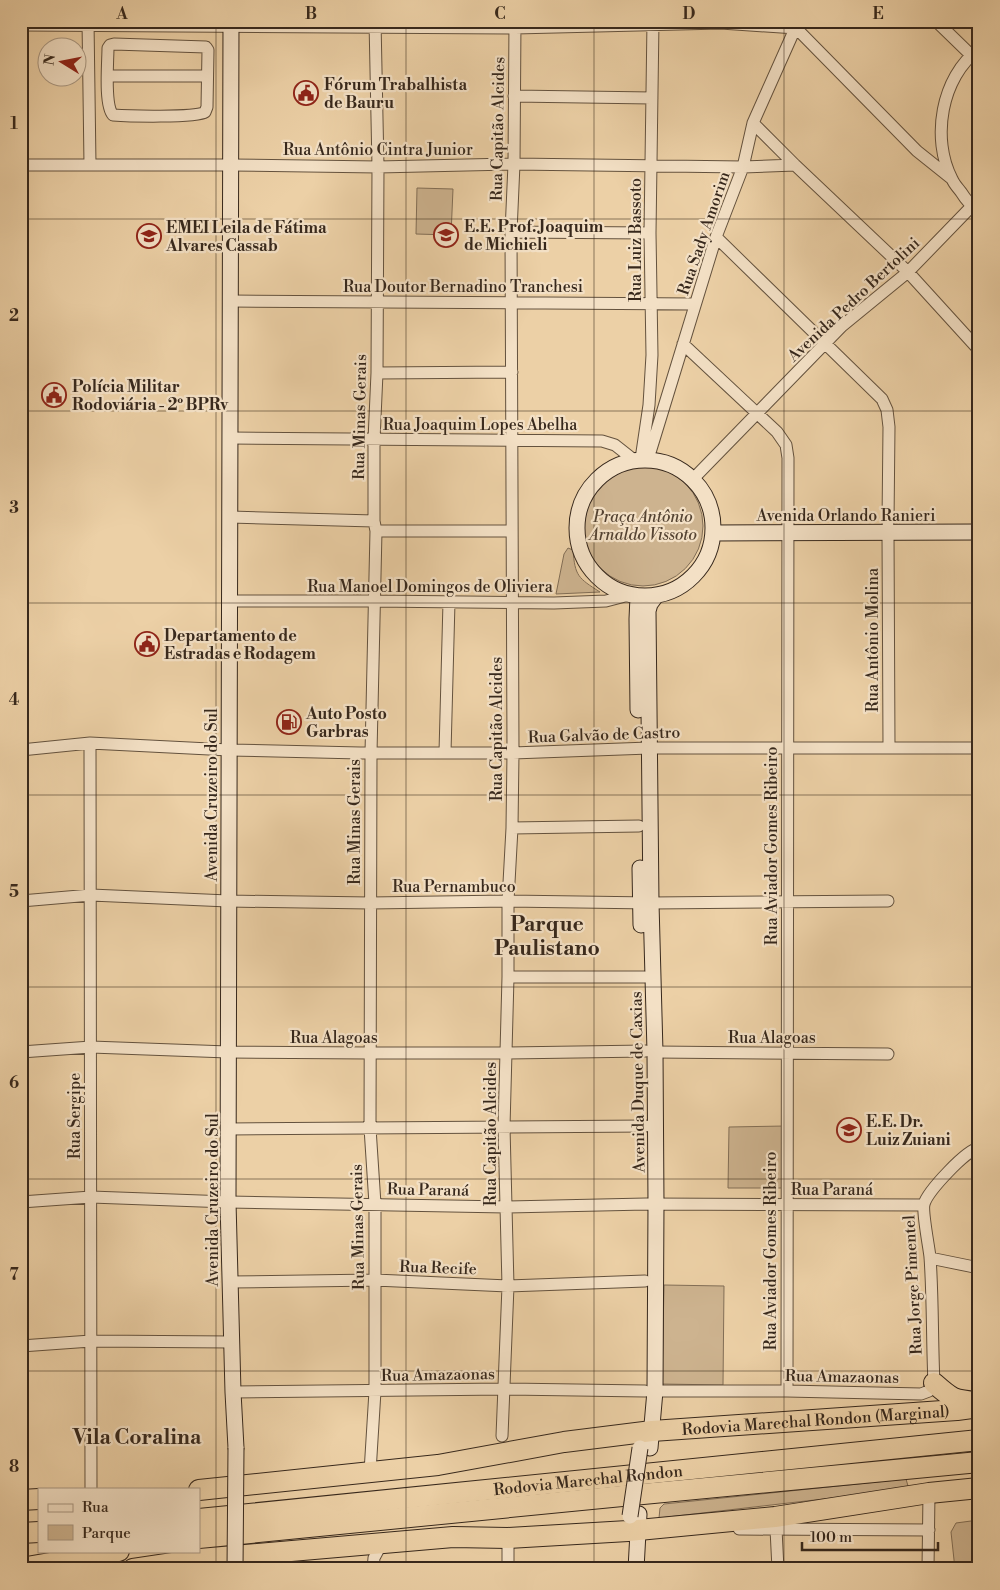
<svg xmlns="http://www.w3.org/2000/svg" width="1000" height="1590" font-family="'Libre Bodoni',serif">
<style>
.green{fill:#cdb38f;stroke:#826e56}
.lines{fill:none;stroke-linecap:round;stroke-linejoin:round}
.street-casing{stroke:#64523e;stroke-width:13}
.secondary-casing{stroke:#37281c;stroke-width:17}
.highway-casing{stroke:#37281c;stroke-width:22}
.street{stroke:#f3e0c5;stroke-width:11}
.secondary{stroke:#f3e0c5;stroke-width:15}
.highway{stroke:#ecd0a6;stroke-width:20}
.secondary-bridge-casing{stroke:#37281c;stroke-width:17;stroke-linecap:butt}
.secondary-bridge{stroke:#f3e0c5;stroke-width:15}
.grid{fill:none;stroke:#37281c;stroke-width:1;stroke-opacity:0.55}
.labels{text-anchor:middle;stroke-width:4.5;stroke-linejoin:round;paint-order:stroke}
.poi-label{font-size:16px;font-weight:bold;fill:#37281c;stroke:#f3e0c5;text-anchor:start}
.street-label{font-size:16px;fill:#37281c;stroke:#f3e0c5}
.park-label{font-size:16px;font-style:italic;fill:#543;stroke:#f3e0c5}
.district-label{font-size:21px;font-weight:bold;fill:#37281c;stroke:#f3e0c5}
.neatline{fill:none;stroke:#37281c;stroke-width:2}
.grid-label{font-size:16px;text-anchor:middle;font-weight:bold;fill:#37281c}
</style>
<rect width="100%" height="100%" fill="#ecd0a6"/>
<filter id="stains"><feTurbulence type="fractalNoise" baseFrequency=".004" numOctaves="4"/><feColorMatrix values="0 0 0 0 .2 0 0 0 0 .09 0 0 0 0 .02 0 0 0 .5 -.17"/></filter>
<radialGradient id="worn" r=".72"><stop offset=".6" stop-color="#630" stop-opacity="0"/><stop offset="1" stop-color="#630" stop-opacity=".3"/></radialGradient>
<path class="green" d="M417,188L453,189L451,235L416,234Z
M583 526a60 60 0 1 1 120 0a60 60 0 1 1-120 0Z
M568,548L573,550C575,576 578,578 600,592L556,594L564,554Z
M785,1126L784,1188H728L729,1127Z
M664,1285L724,1286L723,1385L662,1384Z
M906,1479L908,1486L901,1490L659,1518L660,1508L664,1504Z
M971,1521H979V1569H955L951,1532L956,1523Z"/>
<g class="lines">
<defs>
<path id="street" d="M88,21L90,165
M936,21L971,55
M21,25L515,28L721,23L796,28L917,151L952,179
M114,44L206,47L208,50L207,107L205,112C196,118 126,116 113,115C104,105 108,62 108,48L110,45Z
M979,49C941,77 931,139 952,179C954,184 958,188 961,192C966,200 971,206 979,212
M108,76H207
M514,96L652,98
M753,123L795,165L908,272L979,350
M21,165H230L378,167L514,164L743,167L795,165
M511,232L650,233
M716,237L882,399L887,410L889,427L888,523
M231,301L695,304
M683,344L777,432L786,445L788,458L787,1391
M377,373L512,372
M230,438L602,441L615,445L634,460
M641,459L649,405L652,355L650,233L653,21
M648,459L716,237L743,167L753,123L798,22
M693,479L842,326L908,272L971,207
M230,517L374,521
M376,531H512
M888,533L889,747
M230,601H374L554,603L606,601L629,595
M90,743L91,1489
M21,750L90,743L229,750L360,753H513L649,748H979
M445,752L449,602
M512,828L639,826
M21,901L91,895L228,901L370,903L508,901L651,903L888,901
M508,977H645
M21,1052L91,1047L228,1052L370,1053H506L646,1051
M655,1052L888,1054
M229,1129L646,1126
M21,1202L91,1197L228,1202L506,1207L646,1204L924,1205
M930,1258L979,1268
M229,1282L375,1280L508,1286L645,1281
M21,1346L91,1341L231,1342
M655,1391H787L921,1394L929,1391L934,1383C932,1342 933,1299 930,1257C929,1247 922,1212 924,1204C928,1191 966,1150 979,1148
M233,1392L504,1389L645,1391
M502,1436L508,1286L504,1127L508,977V901L512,828L513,753L511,232L514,164L515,21
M370,1472L375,1391V1204L370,1128L371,753L376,531L374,521V440L377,373L378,167L375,21
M739,1529L929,1530
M776,1529L778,1569
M508,1538V1569
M373,1569L374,1558L382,1543
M928,1569L929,1493"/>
<path id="secondary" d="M231,21L228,1202L233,1392L236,1448
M577 528a68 68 0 1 1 136 0a68 68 0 1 1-136 0Z
M713,533L979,532
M638,710L637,619L638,596
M640,868L641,925
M650,1448L655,1391L656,1204L655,1052L651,903L648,611L650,604L656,596
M636,1569L639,1514"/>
<g id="highway">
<path d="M934,1383C952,1399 953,1400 977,1402"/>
<path id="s1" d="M199,1490L438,1465L564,1442L652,1431L957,1410L979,1407"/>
<path d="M21,1500L39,1499"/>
<path id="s2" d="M199,1519L979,1440"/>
<path d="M21,1533L39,1532"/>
<path d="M199,1538L622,1496L979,1462"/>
<path d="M21,1568L119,1551"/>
<path d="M133,1569L200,1559L453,1537L508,1538L628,1531L775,1517L929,1493L979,1488"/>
</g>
</defs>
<use href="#street" class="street-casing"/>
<use href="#secondary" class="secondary-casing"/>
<use href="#highway" class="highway-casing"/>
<use href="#street" class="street"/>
<use href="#secondary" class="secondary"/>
<use href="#highway" class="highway"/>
<defs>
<path id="secondary-bridge" d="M630,1516L640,1448
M235,1569L236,1448"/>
</defs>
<use href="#secondary-bridge" class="secondary-bridge-casing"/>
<use href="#secondary-bridge" class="secondary-bridge"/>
</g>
<path class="grid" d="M216,21V1569M406,21V1569M594,21V1569M784,21V1569M21,219H979M21,411H979M21,603H979M21,795H979M21,987H979M21,1179H979M21,1371H979"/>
<defs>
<symbol id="civic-ring" viewBox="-11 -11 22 22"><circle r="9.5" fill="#f3e0c5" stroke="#8f2418" stroke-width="1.5"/><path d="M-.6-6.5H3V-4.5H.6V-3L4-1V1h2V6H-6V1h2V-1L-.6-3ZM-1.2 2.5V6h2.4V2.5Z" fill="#8f2418"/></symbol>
<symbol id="school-ring" viewBox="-11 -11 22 22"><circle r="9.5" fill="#f3e0c5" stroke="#8f2418" stroke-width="1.5"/><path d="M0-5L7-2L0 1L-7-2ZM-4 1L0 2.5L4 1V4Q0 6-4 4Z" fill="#8f2418"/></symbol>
<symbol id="fuel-ring" viewBox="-11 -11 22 22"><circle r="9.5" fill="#f3e0c5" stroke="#8f2418" stroke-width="1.5"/><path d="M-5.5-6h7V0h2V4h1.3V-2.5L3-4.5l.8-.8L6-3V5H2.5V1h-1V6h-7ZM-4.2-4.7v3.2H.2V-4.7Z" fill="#8f2418"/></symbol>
</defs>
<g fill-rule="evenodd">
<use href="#civic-ring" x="292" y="79" width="28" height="28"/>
<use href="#school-ring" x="432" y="221" width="28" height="28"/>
<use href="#school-ring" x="135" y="222" width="28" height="28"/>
<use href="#civic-ring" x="40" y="381" width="28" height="28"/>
<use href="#civic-ring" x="133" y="630" width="28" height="28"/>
<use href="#fuel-ring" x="275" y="708" width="28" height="28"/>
<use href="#school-ring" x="835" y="1116" width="28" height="28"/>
</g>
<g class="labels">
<g class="poi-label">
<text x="324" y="90">Fórum Trabalhista<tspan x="324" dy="18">de Bauru</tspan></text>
<text x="464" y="232">E.E. Prof. Joaquim<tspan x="464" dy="18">de Michieli</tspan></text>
<text x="166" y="233">EMEI Leila de Fátima<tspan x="166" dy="18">Alvares Cassab</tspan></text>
<text x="72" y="392">Polícia Militar<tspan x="72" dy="18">Rodoviária - 2º BPRv</tspan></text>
<text x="164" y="641">Departamento de<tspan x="164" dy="18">Estradas e Rodagem</tspan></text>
<text x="306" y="719">Auto Posto<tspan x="306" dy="18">Garbras</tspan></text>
<text x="866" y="1127">E.E. Dr.<tspan x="866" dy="18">Luiz Zuiani</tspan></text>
</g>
<g class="street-label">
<text transform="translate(497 129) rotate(-89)" y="6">Rua Capitão Alcides</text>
<text x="378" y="155">Rua Antônio Cintra Junior</text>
<text transform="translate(703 233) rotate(-71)" y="6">Rua Sady Amorim</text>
<text transform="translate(635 240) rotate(-90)" y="6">Rua Luiz Bassoto</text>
<text x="463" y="292">Rua Doutor Bernadino Tranchesi</text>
<text transform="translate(853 299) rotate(-43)" y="6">Avenida Pedro Bertolini</text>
<text transform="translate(359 417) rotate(-89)" y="6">Rua Minas Gerais</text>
<text x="480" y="430">Rua Joaquim Lopes Abelha</text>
<text x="846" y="521">Avenida Orlando Ranieri</text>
<text x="430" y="592">Rua Manoel Domingos de Oliviera</text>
<text transform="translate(872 640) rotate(-90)" y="6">Rua Antônio Molina</text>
<text transform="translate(496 729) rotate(-90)" y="6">Rua Capitão Alcides</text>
<text transform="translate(604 734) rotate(-2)" y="6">Rua Galvão de Castro</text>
<text transform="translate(211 795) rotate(-90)" y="6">Avenida Cruzeiro do Sul</text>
<text transform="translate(354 822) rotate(-90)" y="6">Rua Minas Gerais</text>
<text transform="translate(771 846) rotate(-90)" y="6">Rua Aviador Gomes Ribeiro</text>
<text x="454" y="892">Rua Pernambuco</text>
<text x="334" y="1043">Rua Alagoas</text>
<text x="772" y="1043">Rua Alagoas</text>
<text transform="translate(637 1082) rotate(-91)" y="6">Avenida Duque de Caxias</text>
<text transform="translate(74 1116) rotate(-90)" y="6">Rua Sergipe</text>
<text transform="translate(490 1134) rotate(-90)" y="6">Rua Capitão Alcides</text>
<text transform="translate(428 1189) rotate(1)" y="6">Rua Paraná</text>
<text x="832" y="1195">Rua Paraná</text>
<text transform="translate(212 1200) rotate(-90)" y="6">Avenida Cruzeiro do Sul</text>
<text transform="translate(357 1227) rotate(-91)" y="6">Rua Minas Gerais</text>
<text transform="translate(770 1251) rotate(-90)" y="6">Rua Aviador Gomes Ribeiro</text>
<text transform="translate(438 1267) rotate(2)" y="6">Rua Recife</text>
<text transform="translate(912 1285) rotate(-93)" y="6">Rua Jorge Pimentel</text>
<text transform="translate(438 1374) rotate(-1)" y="6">Rua Amazaonas</text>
<text transform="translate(842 1376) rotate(1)" y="6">Rua Amazaonas</text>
<text dy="6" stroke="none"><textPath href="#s1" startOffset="621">Rodovia Marechal Rondon (Marginal)</textPath></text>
<text dy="6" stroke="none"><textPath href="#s2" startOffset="391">Rodovia Marechal Rondon</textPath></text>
</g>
<g class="park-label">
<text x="643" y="522">Praça Antônio<tspan x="643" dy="18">Arnaldo Vissoto</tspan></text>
</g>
<g class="district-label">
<text x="547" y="931">Parque<tspan x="547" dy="24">Paulistano</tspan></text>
<text x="137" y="1444">Vila Coralina</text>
</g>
</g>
<rect width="1000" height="1590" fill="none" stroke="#ecd0a6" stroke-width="55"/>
<rect x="38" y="1488" width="162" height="65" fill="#f3e0c5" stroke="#a89681"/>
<rect x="48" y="1504" width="25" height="8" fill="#f3e0c5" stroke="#a89681"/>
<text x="82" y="1512" font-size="15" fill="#37281c">Rua</text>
<rect x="48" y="1525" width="25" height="15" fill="#cdb38f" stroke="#a89681"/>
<text x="82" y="1538" font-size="15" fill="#37281c">Parque</text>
<g transform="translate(62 62) rotate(280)"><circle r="24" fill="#f3e0c5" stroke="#a89681"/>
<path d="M0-4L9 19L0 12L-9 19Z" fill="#8f2418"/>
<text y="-8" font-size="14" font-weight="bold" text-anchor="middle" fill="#37281c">N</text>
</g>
<path d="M802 1542v8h136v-8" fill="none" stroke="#37281c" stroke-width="2.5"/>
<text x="810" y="1542" font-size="15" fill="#37281c" stroke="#f3e0c5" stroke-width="4" paint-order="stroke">100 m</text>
<rect x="28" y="28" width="944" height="1534" class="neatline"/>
<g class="grid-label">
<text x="122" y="19">A</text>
<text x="311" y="19">B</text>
<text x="500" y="19">C</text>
<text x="689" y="19">D</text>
<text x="878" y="19">E</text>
<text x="14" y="129">1</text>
<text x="14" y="321">2</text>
<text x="14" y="513">3</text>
<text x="14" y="705">4</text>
<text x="14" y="897">5</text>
<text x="14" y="1088">6</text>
<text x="14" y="1280">7</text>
<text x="14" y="1472">8</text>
</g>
<rect width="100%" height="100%" filter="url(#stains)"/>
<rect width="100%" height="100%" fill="url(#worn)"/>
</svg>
